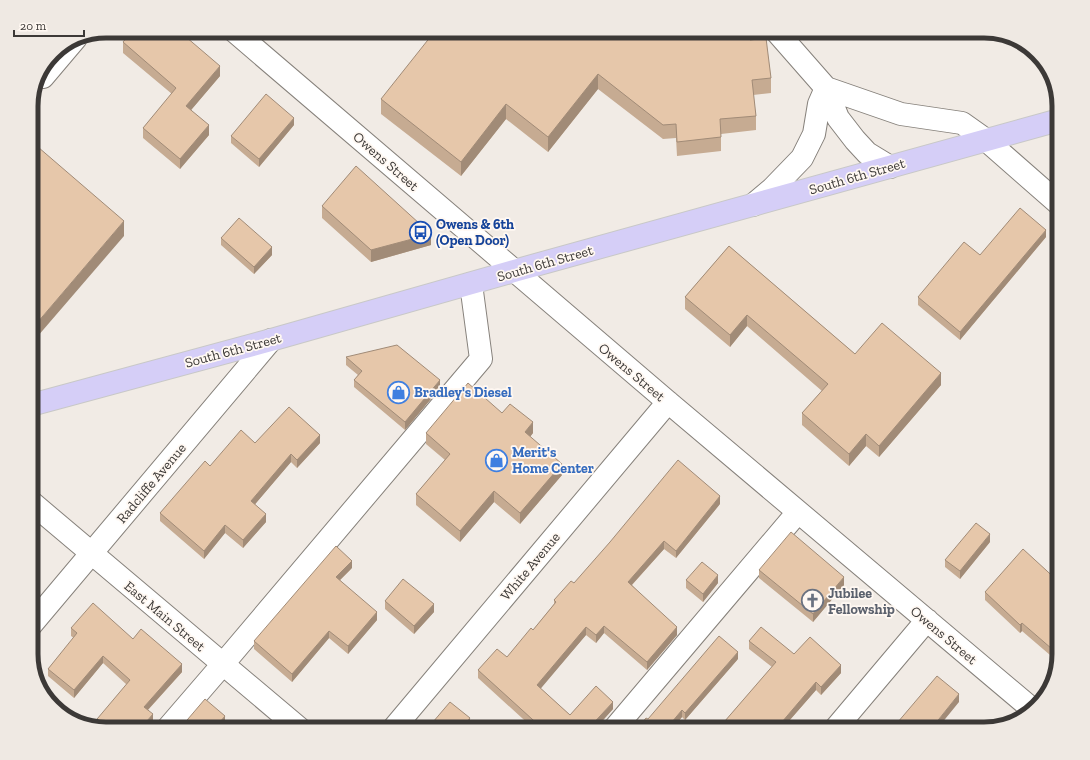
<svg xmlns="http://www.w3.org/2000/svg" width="1090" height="760" font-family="'Zilla Slab',serif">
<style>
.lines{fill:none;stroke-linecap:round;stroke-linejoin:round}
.minor-casing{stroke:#86817b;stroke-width:24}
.major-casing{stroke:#c8c8c7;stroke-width:24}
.minor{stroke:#fff;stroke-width:22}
.major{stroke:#d5cef7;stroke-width:22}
.wall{fill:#c6ab92}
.shaded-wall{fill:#a18b77}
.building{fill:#e6c7aa;stroke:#a18b77}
.labels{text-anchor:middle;stroke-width:3.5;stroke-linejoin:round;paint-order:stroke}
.street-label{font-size:14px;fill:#3c3937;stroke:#fff8f2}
.transit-label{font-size:14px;font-weight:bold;fill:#164399;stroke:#fff8f2;text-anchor:start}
.shop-label{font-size:14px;font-weight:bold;fill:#366cbe;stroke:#fff8f2;text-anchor:start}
.worship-label{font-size:14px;font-weight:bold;fill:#5b616d;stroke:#fff8f2;text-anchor:start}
.rim{fill:none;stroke:#3c3937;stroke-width:5}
</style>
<rect width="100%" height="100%" fill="#f1ebe5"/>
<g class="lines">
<defs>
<path id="minor" d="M234,31L668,402L1032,709
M776,31L826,88L901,114L962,123L986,140L1059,204
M43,77L76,38
M826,88L838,118L855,140L867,153L890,167
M753,205L772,189L802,158L814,134L819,104L826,88
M31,502L300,729
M31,625L271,340
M167,729L223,664L481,359L471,284
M393,729L668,402
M614,729L798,512
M835,729L927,620"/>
<path id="major" d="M31,405L271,340L514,271L1059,120"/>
</defs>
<use href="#minor" class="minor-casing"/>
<use href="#major" class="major-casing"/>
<use href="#minor" class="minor"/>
<use href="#major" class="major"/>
</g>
<path class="wall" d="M750,40L771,78V93L753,95L756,116V130L721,134V151L677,156L676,138L663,139L598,89L548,152L506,119L461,176L381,114V99Z
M123,42L220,76L191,110L209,135L180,169L143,138V128L172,94L123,53Z
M294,125L259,167L231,143V136Z
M322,206L431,245L371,262L322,218Z
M1046,237L960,340L918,305V297L980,255Z
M221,238L272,255L254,274L221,245Z
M729,246L855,354L941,385L879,457L866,446L849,466L802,425V413L822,391L747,326L730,347L685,309V297Z
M346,357L440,388L405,430L354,387V380L358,375L346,365Z
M502,413L533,433L530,437L562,475L520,524L494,502L460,542L416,505V494L445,460L426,444V433Z
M255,443H320L297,468L291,462L255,504L266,522L243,548L225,533L204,559L160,521V513L210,466Z
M720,504L676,558L664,549L632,585L677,635L647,670L604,633L596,643L586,635L540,688L570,715L613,709L595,729H534L478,678V670L507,657L533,630L554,604V600L574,583Z
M990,542L960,579L945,567V560Z
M352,568L340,580L377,620L348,654L329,638L292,682L254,649V641Z
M759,570L844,585L813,622L759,578Z
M686,580L718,583L703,602L686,588Z
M985,592L1059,654L1057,661L1022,631L1020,633L985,600Z
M385,601L434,612L414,634L385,609Z
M71,628L133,639L182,672L148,710L153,722L126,684L103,663L74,698L48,676V669L74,638L71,636Z
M749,641L794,654L841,673L821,695L816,690L782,729H718L772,667L749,649Z
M738,659L685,720L682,717L672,729H637L648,719Z"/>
<path class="shaded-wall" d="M220,66V76L186,116V106Z
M598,74V89L548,152V137Z
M506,104V119L461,176V162Z
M294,118V125L259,167V159Z
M209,125V135L180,169V159Z
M124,221V236L31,344V330Z
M1046,230V237L960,340V332Z
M431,234V245L371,262V250Z
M272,247V255L254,274V267Z
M747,315V326L730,347V335Z
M941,373V385L879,457V446Z
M440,380V388L405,430V422Z
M533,422V433L525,443V432Z
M866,434V446L849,466V454Z
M320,435V443L297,468V460Z
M291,454V462L251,509V501Z
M562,464V475L520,524V513Z
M494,491V502L460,542V531Z
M720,496V504L676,558V551Z
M266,514V522L243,548V540Z
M225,525V533L204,559V551Z
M990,534V542L960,579V571Z
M664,541V549L628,589V582Z
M352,561V568L336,584V577Z
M718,575V583L703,602V594Z
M844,577V585L813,622V614Z
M434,604V612L414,634V626Z
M377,612V620L348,654V646Z
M1022,623V631L1020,633V625Z
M604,626V633L596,643V635Z
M586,627V635L537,693V685Z
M677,627V635L647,670V662Z
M329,631V638L292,682V674Z
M738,652V659L685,720V713Z
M103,656V663L74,698V690Z
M182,664V672L144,714V707Z
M841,665V673L821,695V687Z
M816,682V690L782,729H776Z
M959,694V702L937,729H931Z
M613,702V709L595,729H588Z
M682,710V717L672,729H666Z
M153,714V722L147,729H140Z
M225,716V724L221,729H214Z
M470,718V726L467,729H461Z"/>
<path class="building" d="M132,31H179L220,66L186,106L209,125L180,159L143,128L176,88L123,42Z
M435,31H749L750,40L766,38L771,78L752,80L756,116L720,119L721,137L677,142L676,124L663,125L598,74L548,137L506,104L461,162L381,99Z
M266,94L294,118L259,159L231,136Z
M31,141L124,221L31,330Z
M356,166L431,234L371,250L322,206Z
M1020,208L1046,230L960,332L918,297L964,242L980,255Z
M239,218L272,247L254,267L221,238Z
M729,246L855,354L882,323L941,373L879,446L866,434L849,454L802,413L828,384L747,315L730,335L685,297Z
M397,345L440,380L405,422L354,380L362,371L346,357Z
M468,383L502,413L510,404L533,422L525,432L562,464L520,513L494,491L460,531L416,494L450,454L426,433Z
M289,407L320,435L297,460L291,454L251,501L266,514L243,540L225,525L204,551L160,513L205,461L210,466L241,430L255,443Z
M678,460L720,496L676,551L664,541L628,582L677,627L647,662L604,626L596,635L586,627L537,685L570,715L596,686L613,702L588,729H543L478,670L497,649L507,657L531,628L533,630L556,602L554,600L571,581L574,583L610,542Z
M976,523L990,534L960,571L945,560Z
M791,532L844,577L813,614L759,570Z
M336,546L352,561L336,577L377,612L348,646L329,631L292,674L254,641Z
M1023,549L1059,582V655L1022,623L1020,625L985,592Z
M702,562L718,575L703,594L686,580Z
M403,579L434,604L414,626L385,601Z
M93,603L133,639L141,629L182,664L144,707L153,714L140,729H106L92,725L130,680L103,656L74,690L48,669L77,633L71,628Z
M761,627L794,654L810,637L841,665L821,687L816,682L776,729H718L776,662L749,641Z
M719,636L738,652L685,713L682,710L666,729H637L646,718L648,719Z
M937,676L959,694L931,729H892Z
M205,699L225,716L214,729H185L182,726Z
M450,702L470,718L461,729H427Z"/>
<defs>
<symbol id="bus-ring" viewBox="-11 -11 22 22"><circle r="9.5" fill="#fff8f2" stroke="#1a4fb4" stroke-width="1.5"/><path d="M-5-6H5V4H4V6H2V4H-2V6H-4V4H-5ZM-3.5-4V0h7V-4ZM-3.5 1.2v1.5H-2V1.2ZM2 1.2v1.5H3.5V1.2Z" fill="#1a4fb4"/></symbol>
<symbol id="shop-ring" viewBox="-11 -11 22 22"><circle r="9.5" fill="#fff8f2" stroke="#3f7fe0" stroke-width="1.5"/><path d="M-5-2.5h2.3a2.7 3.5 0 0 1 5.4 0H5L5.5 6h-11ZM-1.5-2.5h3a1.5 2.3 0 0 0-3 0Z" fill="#3f7fe0"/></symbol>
<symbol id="church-ring" viewBox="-11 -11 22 22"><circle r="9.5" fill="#fff8f2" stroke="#6b7280" stroke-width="1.5"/><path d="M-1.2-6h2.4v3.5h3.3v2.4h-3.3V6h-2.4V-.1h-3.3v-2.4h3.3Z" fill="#6b7280"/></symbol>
</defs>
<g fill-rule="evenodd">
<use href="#bus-ring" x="408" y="220" width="25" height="25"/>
<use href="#shop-ring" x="386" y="380" width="25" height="25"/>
<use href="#shop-ring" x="484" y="448" width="25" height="25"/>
<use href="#church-ring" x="800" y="588" width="25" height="25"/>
</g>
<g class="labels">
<g class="street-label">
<text transform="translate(386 161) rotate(41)" y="5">Owens Street</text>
<text transform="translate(857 176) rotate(-16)" y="5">South 6th Street</text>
<text transform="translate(545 263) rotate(-16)" y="5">South 6th Street</text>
<text transform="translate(233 350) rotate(-15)" y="5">South 6th Street</text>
<text transform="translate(632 372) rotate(40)" y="5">Owens Street</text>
<text transform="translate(151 483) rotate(-50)" y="5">Radcliffe Avenue</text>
<text transform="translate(530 566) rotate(-50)" y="5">White Avenue</text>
<text transform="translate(165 616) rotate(40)" y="5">East Main Street</text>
<text transform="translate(944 635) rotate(40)" y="5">Owens Street</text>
</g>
<g class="transit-label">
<text x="436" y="229">Owens &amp; 6th<tspan x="436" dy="16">(Open Door)</tspan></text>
</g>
<g class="shop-label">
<text x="414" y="397">Bradley's Diesel</text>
<text x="512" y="457">Merit's<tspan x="512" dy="16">Home Center</tspan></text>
</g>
<g class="worship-label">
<text x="828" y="598">Jubilee<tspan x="828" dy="16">Fellowship</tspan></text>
</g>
</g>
<path d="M0 0H1090V760H0ZM106 38H984A68 68 0 0 1 1052 106V654A68 68 0 0 1 984 722H106A68 68 0 0 1 38 654V106A68 68 0 0 1 106 38Z" fill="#efe9e3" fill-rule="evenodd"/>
<path class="rim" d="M106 38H984A68 68 0 0 1 1052 106V654A68 68 0 0 1 984 722H106A68 68 0 0 1 38 654V106A68 68 0 0 1 106 38Z"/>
<path d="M14 30v6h70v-6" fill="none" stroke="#3c3937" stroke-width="2"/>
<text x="20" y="30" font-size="12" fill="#3c3937" stroke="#fff8f2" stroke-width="3" paint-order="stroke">20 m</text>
</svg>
